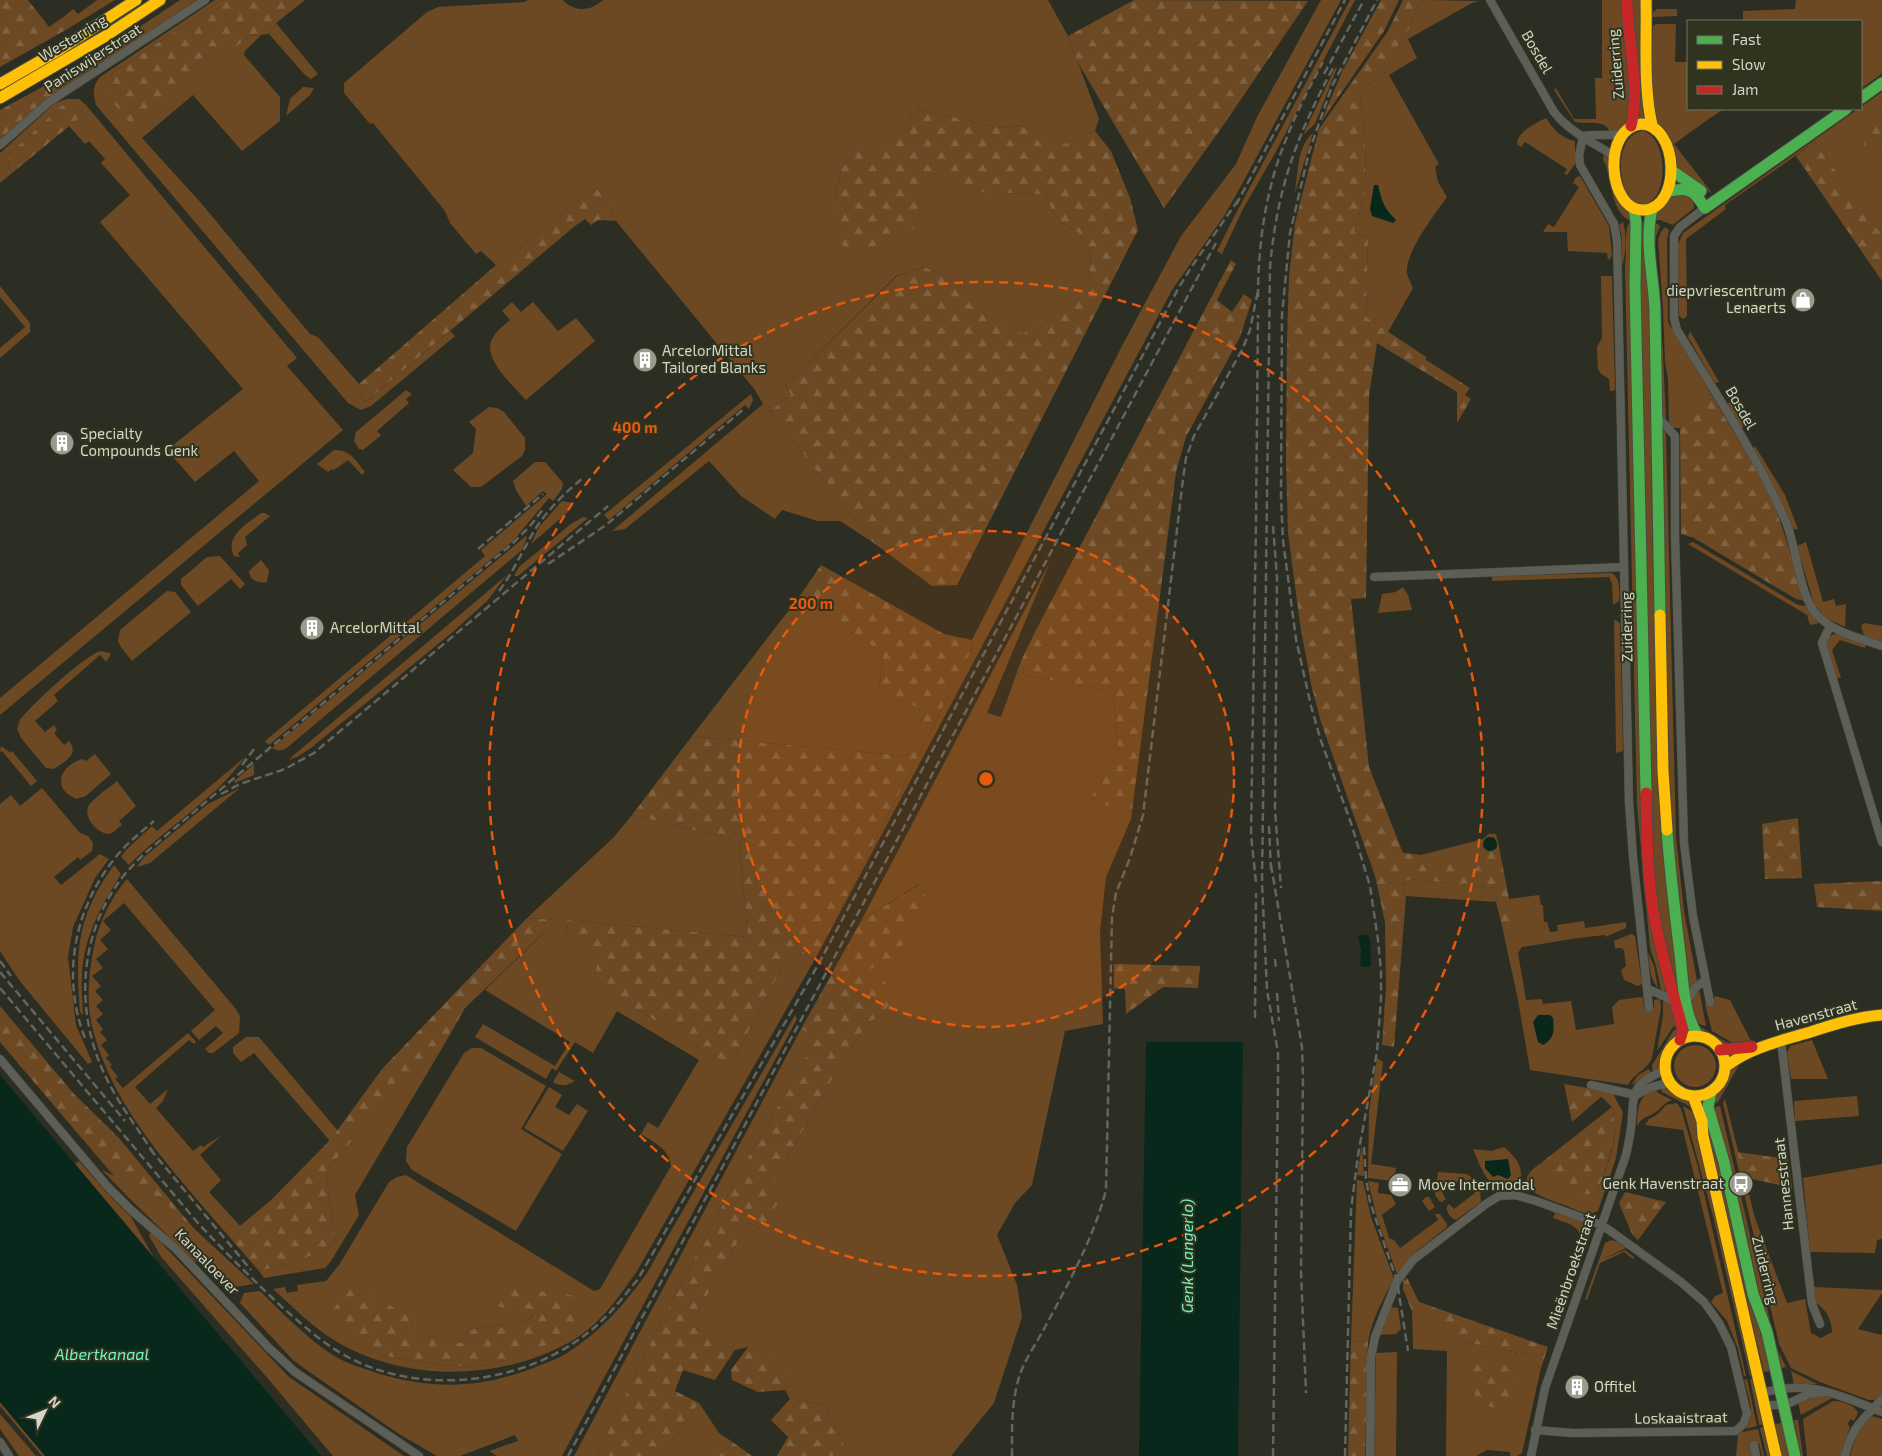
<svg xmlns="http://www.w3.org/2000/svg" width="1882" height="1456" font-family="'Exo 2',sans-serif">
<style>
.grass{fill:#6c4923;fill-rule:evenodd}
.forest{fill:url(#forest-firs)}
.water{fill:#09281c}
.lines{fill:none;stroke-linecap:round;stroke-linejoin:round}
.street-casing{stroke:#494b41;stroke-width:9}
.fast-casing{stroke:#494b41;stroke-width:13}
.slow-casing{stroke:#494b41;stroke-width:13}
.jam-casing{stroke:#494b41;stroke-width:13}
.street{stroke:#5d5f56;stroke-width:8}
.fast{stroke:#4caf50;stroke-width:11}
.slow{stroke:#ffc107;stroke-width:11}
.jam{stroke:#c62828;stroke-width:11}
.rail{stroke:#63655e;stroke-width:2.5;stroke-dasharray:8 4;stroke-linecap:butt}
.ring{fill:none;stroke:#e8590c;stroke-width:2.5;stroke-dasharray:9 6}
.labels{text-anchor:middle;stroke-width:4;stroke-linejoin:round;paint-order:stroke}
.street-label{font-size:15px;fill:#d3d5c8;stroke:#30331e}
.poi-label{font-size:15px;fill:#d3d5c8;stroke:#30331e;text-anchor:start}
.water-label{font-size:16px;font-style:italic;fill:#6cf6c0;stroke:#30331e}
.centre{fill:#e8590c;stroke:#30331e;stroke-width:2.5}
.ring-label{font-size:15px;text-anchor:middle;font-weight:bold;fill:#e8590c;stroke:#30331e;stroke-width:4;stroke-linejoin:round;paint-order:stroke}
</style>
<defs>
<pattern id="forest-firs" width="22" height="20" patternUnits="userSpaceOnUse" patternTransform="scale(1.25)"><rect width="22" height="20" fill="#6c4923"/><path d="M5 1l3.5 6h-7zM16 11l3.5 6h-7z" fill="#806241"/></pattern>
</defs>
<rect width="100%" height="100%" fill="#2c2e23"/>
<path class="grass" d="M97,0H115L71,27L62,18L73,9L78,14Z
M180,0H196L150,33L83,74L79,67Z
M215,0H222L110,75L115,80L190,69L213,49H234L249,36L261,35L245,51L244,55L280,97V121L242,151L193,95L142,138L201,203L310,334L318,337L359,384L364,403L450,331L455,336L371,406L361,410L348,403L96,105C93,93 92,87 100,77Z
M528,0H563C575,13 591,11 603,0H1048L1068,36L1099,119L1095,131L1048,152L1022,125L1001,128L912,108L909,128L893,136L881,139L876,151H855L841,170L835,198L920,226L919,198L923,186L932,173C955,183 979,192 1004,193C1021,194 1030,192 1047,196L1052,211L1060,222L1079,233L1091,253L1089,283L1023,335L955,280L924,267L896,276L785,386L791,394L770,411L871,541L840,521H818L782,510L775,519L741,496L709,461L625,529L612,531L763,404L755,390L616,221L597,187L496,265L481,251L476,254L450,223L445,211L373,123L370,124L344,93V83L427,12L438,7L525,2Z
M1321,0H1341L1241,186L1224,216L1172,290L819,952L637,1271C619,1297 599,1326 570,1342C500,1381 404,1383 334,1340C311,1326 293,1307 273,1289L285,1287L287,1293L298,1291L297,1285L326,1281L339,1265L389,1182L397,1177L406,1175L594,1291L600,1289L671,1166C669,1148 654,1143 641,1134L648,1122L658,1128L699,1060L617,1011L593,1053L575,1042L556,1071L552,1068L546,1079L475,1037L483,1024L555,1066L570,1042L485,990L557,920L527,918L614,837L632,815L739,841L748,937L567,920L566,937L600,954L594,983L725,1063L734,1059L788,956L819,952L973,647L972,640L1122,346L1181,236L1236,164L1257,117ZM534,1313L506,1360L475,1367L440,1365L379,1355L411,1318L409,1332L461,1343L468,1330L528,1320Z
M1350,0H1355L1274,155L1243,209L1222,254L1217,251L1234,217Z
M1425,0L1479,1L1470,4L1408,39L1417,58L1389,75L1439,164L1435,167L1438,182L1447,197C1435,214 1405,252 1407,273C1408,278 1411,283 1413,288L1388,332L1366,317L1368,239L1354,232L1366,191L1365,140L1360,98L1368,85L1383,76L1404,34L1412,26L1415,10Z
M1602,0H1624L1632,106L1626,124L1617,131L1610,133C1605,118 1588,125 1575,122L1554,90L1556,88L1574,119H1596L1595,78H1602Z
M1631,0H1642L1646,121H1635Z
M1796,0H1882V72L1880,75L1862,88L1861,87V21H1743V11L1795,9Z
M1657,9H1677V16L1653,17L1652,13Z
M276,23L318,74L311,79L305,75L269,34Z
M1656,24H1676L1675,62H1688V109H1695L1710,118L1674,144L1712,193L1679,175L1656,124L1650,85L1653,26Z
M1335,68H1337L1315,124L1303,135Z
M303,87L314,88L310,95L286,116L290,99Z
M1882,92V110L1878,113L1875,149L1882,143V226L1878,230L1815,142L1725,205L1726,209L1686,239L1687,316L1683,319L1679,316L1677,247L1683,233L1858,109H1861V107Z
M67,99H79L86,105L297,358L287,366L343,430L0,715V698L259,481L234,451L195,482L167,450L243,389L100,222L130,195L101,163L105,159L89,141L85,144L69,126L84,114L77,106H61L10,153L8,163L12,173L0,183V153L55,103Z
M1546,118C1554,130 1561,138 1575,141V164L1567,175L1564,174L1567,169L1525,142L1521,147L1517,144C1517,132 1536,123 1546,118Z
M1643,131C1670,138 1669,206 1641,204C1616,201 1612,134 1643,131Z
M1313,133L1295,193C1298,173 1297,146 1313,133Z
M1604,154L1609,160L1629,212L1630,221C1609,210 1613,177 1603,159Z
M1580,176L1609,226L1612,256L1608,260L1607,253L1568,251L1567,232H1543L1548,224L1554,227L1579,187L1573,183L1576,177Z
M1685,194L1693,199L1694,208L1673,225L1660,220H1652C1660,203 1667,196 1685,194Z
M1623,222C1627,235 1626,253 1622,266V237L1619,225Z
M1629,223L1633,224L1642,812L1670,994L1661,990L1656,966L1650,948L1637,805L1625,266C1627,254 1624,231 1629,223Z
M1639,223H1646L1650,287L1652,521L1659,794C1663,871 1674,947 1687,1023L1673,984L1654,886Z
M1651,223L1658,224L1660,226L1656,236L1655,248L1660,293L1666,420L1661,412Z
M1665,227L1669,230L1667,240L1668,322L1714,399C1697,401 1683,411 1680,428H1672L1669,423L1668,379L1665,362L1663,308L1659,254L1658,240L1661,232Z
M1601,276H1612L1615,390L1610,391L1609,379L1601,374L1598,369L1597,347L1602,338Z
M0,286L30,323V332L0,358V348L25,327L0,297Z
M512,302L521,312L533,302L558,331L576,318L595,341L526,400C514,387 484,360 491,341C495,332 503,326 510,320L502,311Z
M1690,331L1719,382L1715,383L1688,337Z
M406,390L412,394L406,399L409,403L377,431L381,435L379,437L363,450L359,449L354,441L356,432Z
M751,394L753,400L749,409L745,405L609,520L604,515Z
M1731,402L1745,425L1741,429L1727,404Z
M489,407L497,408L504,412L525,438V450L522,456L481,487H471L453,470L473,453L476,429L469,422Z
M1661,428L1666,433L1676,837L1684,911L1697,981L1688,991L1686,950L1676,877L1670,802Z
M1755,446L1785,495L1798,529L1792,530L1780,499L1753,449Z
M334,450C351,450 355,460 365,472L362,475L348,460L334,470L332,469L328,472L317,464Z
M535,462H545L563,483L562,489L553,501L549,498L513,541L269,745L265,741L485,556L481,550L547,494L543,491L526,506L516,490L513,481Z
M562,501L573,503L567,513L531,544L539,527Z
M261,513H265L270,516L245,537L247,545L238,553L240,557L234,556C224,536 248,523 261,513Z
M583,517L588,518L518,576H514L519,567L571,524Z
M526,536L527,537L522,550L288,747C282,751 279,752 272,748Z
M1693,542L1798,605L1806,606L1819,623L1810,625L1807,615L1688,544Z
M1806,542L1823,602L1834,599L1836,606L1846,604L1845,627L1824,617L1814,604L1797,546Z
M220,556L245,584L240,589L231,579L198,606L181,585V579L207,557Z
M261,560L269,570L267,582C259,584 249,580 249,571Z
M1050,562L987,713L1001,717L1021,661L1024,675L1113,691L1119,754L1091,797L1131,819L1106,877L1100,932L1103,1024L1065,1031L1032,1185L1015,1203L997,1235L1017,1285L1022,1317L994,1403L951,1456H833L844,1444L825,1405L790,1399L785,1390L796,1380L748,1347L735,1350L690,1325L734,1249L748,1222L762,1230L769,1190L846,1054L869,1022L884,1014L867,970L927,898L919,884L861,921Z
M1612,573C1621,579 1619,591 1619,601L1613,605L1612,583L1609,577L1492,581V576Z
M507,575L487,601L454,631L311,748L297,757L288,760Z
M1403,587L1408,595L1412,610L1378,613L1382,594L1396,592Z
M167,591L175,592L191,612L132,661L121,647L118,641L120,630Z
M799,597L883,653L879,692L926,711L906,756L692,736Z
M1614,619L1620,623L1623,751L1616,753Z
M1864,623L1882,626V643L1864,636L1861,626Z
M1838,633L1866,645L1865,648L1840,640L1832,650L1841,678H1836L1826,646C1827,638 1830,634 1838,633Z
M101,651L110,653V656L106,662L100,655L54,695L58,701L35,721L45,732L54,725L57,730L54,733L64,745L69,741C80,754 64,763 53,769L46,768L21,738L17,729L20,720C30,706 86,654 101,651Z
M1,746L11,753L12,751L37,781L31,786L2,751L0,752Z
M95,754L111,774L86,796L76,799C51,788 60,766 82,759L86,761Z
M245,757C215,800 166,827 129,865L121,857L125,851L152,826L157,831Z
M254,764V775L235,783L234,781Z
M117,781L136,806L119,821L122,825C118,827 114,833 109,834C97,834 82,816 89,805C96,796 109,788 117,781Z
M42,788L80,833L88,836L93,843L92,851L80,860L78,857L54,877L61,885L100,854L109,859L95,878L73,927L68,957L76,1025L92,1062L88,1064L19,980L0,951V804L11,795L20,806Z
M240,788L150,863L137,867L143,858L208,804Z
M1489,834H1496L1498,842H1496L1494,837L1483,844L1488,851L1474,872L1422,858L1421,855L1483,839Z
M114,865L121,874C101,906 82,940 82,979C81,991 83,1003 83,1015L80,1012C75,951 77,916 114,865Z
M127,879L235,1008L240,1016L239,1033L213,1053H209L205,1049L223,1033L216,1026L199,1040L191,1031L215,1010L124,903L103,921L111,930L100,940L108,949L96,959L103,968L92,976L101,986L95,991L103,1000L96,1006L103,1014L96,1020L103,1029L100,1032L107,1040L101,1045L109,1055L106,1058L112,1065L110,1067L118,1077L115,1079L123,1088L188,1033L196,1042L194,1044L189,1040L135,1087L150,1104L168,1089L163,1101L156,1108L193,1151L201,1145L203,1147L222,1135L200,1155L221,1180L209,1192L240,1226L277,1195L232,1240C178,1176 112,1110 92,1026C87,1005 88,979 92,958C96,929 108,901 127,879Z
M1411,879L1498,888L1496,902L1406,896L1403,883Z
M1539,895L1541,905H1543L1544,922H1547L1550,932L1558,931L1557,925L1584,921L1585,928L1626,922V928L1605,937V935L1578,938L1522,947L1518,953L1526,1000L1542,999L1543,1004L1571,1001L1576,1030L1614,1024L1612,1007L1619,1000L1641,997L1643,998L1644,1009L1654,1008V1000L1660,999L1661,1008L1652,1058C1647,1070 1634,1073 1628,1085L1530,1070L1518,1000L1502,926L1513,923L1509,899Z
M1631,934L1635,936L1642,984L1638,986L1624,980L1621,970L1626,966L1624,950L1621,948H1615L1614,941Z
M1648,953L1654,966L1658,988C1649,978 1650,966 1648,953Z
M1699,989L1706,1026H1705L1694,1022C1692,1009 1689,999 1699,989Z
M1715,996L1730,1000L1751,1041L1731,1042L1712,1031L1705,1004L1714,1000Z
M1663,999L1672,1006L1679,1024L1673,1027L1657,1051L1663,1016Z
M795,1015L797,1019L562,1456H497L489,1451L518,1441L515,1435L460,1456H437L399,1434L308,1371L293,1360L240,1303L244,1293L260,1291C282,1313 305,1336 331,1354C345,1363 364,1369 380,1374C439,1391 486,1388 543,1364C551,1361 560,1358 567,1353C599,1333 625,1304 647,1273Z
M1697,1025L1731,1045C1723,1047 1700,1033 1697,1025Z
M1679,1027C1675,1041 1670,1041 1664,1052C1660,1060 1661,1067 1653,1073L1652,1065L1674,1030Z
M801,1029L816,1037L809,1052L738,1175L658,1328L596,1456H574Z
M246,1037H259L338,1131L330,1141L254,1053L241,1062L233,1053V1047Z
M1812,1040L1828,1079H1791L1787,1053L1790,1046Z
M1674 1066a21 21 0 1 1 42 0a21 21 0 1 1-42 0Z
M472,1048H481L546,1086L521,1129L562,1154L516,1231L412,1170L406,1161L407,1147L464,1053Z
M441,1050L355,1195L359,1215L331,1261L325,1268L264,1278L259,1271L296,1263L335,1243L326,1172L368,1121Z
M1377,1058L1383,1062L1371,1164L1396,1168L1393,1181L1368,1178L1369,1111Z
M1737,1061L1739,1065L1718,1102L1711,1105C1714,1095 1719,1092 1724,1083C1729,1075 1731,1069 1737,1061Z
M1649,1069L1651,1074L1631,1085L1638,1075Z
M559,1072L575,1081C566,1086 562,1087 553,1082Z
M549,1087L562,1095L555,1107L569,1115L577,1104L588,1111L563,1151L524,1128Z
M1660,1088C1671,1088 1688,1098 1693,1108L1662,1092Z
M1593,1089L1612,1092L1623,1112L1616,1158L1598,1211C1594,1213 1590,1214 1586,1213C1578,1212 1569,1206 1561,1204C1539,1196 1508,1185 1541,1163L1550,1181L1598,1191C1605,1171 1615,1148 1615,1126C1615,1120 1612,1114 1612,1107Z
M1656,1089L1658,1093L1672,1100C1663,1103 1663,1107 1656,1112C1647,1118 1644,1115 1637,1126C1638,1108 1637,1096 1656,1089Z
M1857,1096L1859,1116L1795,1121L1794,1101Z
M1725,1099L1755,1218L1787,1303L1805,1299L1811,1333L1821,1338L1832,1332C1832,1320 1826,1309 1816,1303L1814,1287L1882,1290V1293L1858,1329L1882,1335V1396L1876,1400H1869L1820,1382L1791,1368L1779,1344L1723,1103Z
M1677,1103L1681,1109L1698,1167L1746,1376H1744L1738,1349L1727,1321L1711,1302L1715,1296L1723,1293L1683,1130L1645,1125L1649,1119L1658,1114L1666,1105Z
M1683,1106C1696,1113 1699,1117 1696,1131L1732,1285L1756,1374L1750,1376L1713,1216Z
M1720,1106L1776,1346L1786,1367L1779,1369L1757,1291L1758,1286L1735,1183L1712,1108Z
M1706,1109L1774,1370L1764,1372L1709,1146Z
M1362,1145L1364,1176L1357,1175Z
M1504,1147C1511,1153 1521,1162 1521,1173C1521,1195 1497,1192 1487,1178C1481,1170 1477,1158 1473,1149L1491,1151Z
M79,1161L105,1191L131,1217L154,1258L75,1164Z
M1882,1164V1239L1877,1240L1875,1253L1810,1252L1803,1178Z
M102,1170L162,1199L254,1284L235,1287H224L201,1263L194,1261L127,1196Z
M1438,1172L1467,1174L1472,1178L1467,1182L1463,1177L1442,1193L1446,1199L1442,1202L1439,1201L1435,1195Z
M1357,1180L1363,1181L1371,1217L1394,1279C1383,1299 1372,1319 1368,1342L1351,1341Z
M1368,1181L1379,1183L1378,1193L1391,1195L1396,1204L1382,1215L1389,1238L1394,1240L1400,1248L1438,1220L1435,1214H1440L1447,1224V1227L1418,1250L1397,1274L1377,1218Z
M1476,1185L1480,1190L1481,1202L1456,1220C1450,1218 1446,1212 1447,1206L1449,1204L1454,1209L1475,1193L1471,1187Z
M1426,1197H1429L1435,1207L1429,1211L1422,1201Z
M1555,1213C1568,1217 1583,1219 1591,1231L1587,1243L1584,1242C1578,1224 1569,1224 1553,1218Z
M151,1232L289,1377L404,1456H333L264,1374L162,1258L149,1236Z
M1611,1240L1618,1242L1626,1248L1603,1259L1625,1250L1634,1257L1633,1259L1624,1252L1600,1263L1587,1300L1585,1299L1605,1243Z
M1389,1307L1398,1308L1401,1329L1396,1334L1379,1335Z
M1412,1311L1440,1321L1456,1340L1529,1355L1541,1368L1522,1453L1517,1456H1510V1452L1487,1450L1476,1456H1446L1447,1351L1413,1349Z
M1397,1352L1396,1456H1374L1376,1353Z
M1791,1371L1817,1384L1794,1385Z
M1756,1378L1766,1424L1759,1425L1750,1379Z
M1747,1379L1757,1426L1745,1429C1757,1416 1748,1396 1744,1380Z
M1819,1395L1834,1397L1801,1415L1798,1403Z
M1833,1401C1842,1401 1854,1404 1858,1413L1854,1421L1851,1419L1847,1424L1850,1427L1845,1441L1841,1456H1807L1803,1419Z
M0,1402L45,1456H42L0,1406Z
M699,1403L719,1433L734,1443L718,1456H662Z
M0,1414L36,1456H19L0,1429Z
M1872,1416L1882,1419V1456H1850L1858,1430Z
M1794,1420H1798L1803,1456H1801Z
M1785,1422L1793,1456H1779L1772,1425Z
M1767,1426L1774,1456H1767L1760,1428Z
M1758,1429L1764,1456H1762L1759,1443L1750,1446L1752,1456H1736L1738,1435L1742,1432Z"/>
<path class="forest" d="M0,0H28L49,27L62,18L71,27L0,67Z
M222,0H305L276,23L269,34L249,36L234,49H213L190,69L189,84L135,129L106,94L115,80L110,75Z
M1134,0L1308,1L1220,130L1164,208L1078,63L1068,36Z
M1381,0H1399L1384,31L1321,122L1342,72Z
M1403,0H1425L1415,10L1412,26L1404,34L1383,76L1368,85L1360,98L1365,140L1366,191L1354,232L1368,239L1366,317L1426,357V360L1470,388L1465,395L1471,399L1457,423V392L1377,343L1369,396L1366,598L1351,599L1369,767L1403,853L1421,855L1422,858L1474,871L1488,851L1494,850L1497,848L1496,842H1498L1514,924L1502,926L1496,902L1497,888L1411,879L1403,883L1406,896L1394,1047L1382,1045L1386,987L1385,922L1375,876L1321,722L1311,684L1300,624L1288,533L1286,460L1287,340L1289,276L1295,223L1319,129L1388,31Z
M79,67L83,74L48,99L0,139V110Z
M61,106H77L84,114L12,173L8,163L10,153Z
M912,108L1001,128L1022,125L1048,151L1095,131L1111,151L1130,198L1138,230L957,585L932,586L871,541L770,411L791,394L785,386L897,276L924,267L955,280L1023,334L1089,283L1091,253L1079,233L1060,222L1052,211L1047,196C1026,191 1006,195 984,192C966,189 949,180 932,173C916,195 920,200 920,226L865,251L847,250L838,240L833,222L835,198L841,170L855,151H876L881,139L893,136L909,128Z
M1695,109H1724L1710,118Z
M1882,110V143L1875,149L1866,151L1864,143L1878,113Z
M1815,142L1878,230L1882,226V281L1796,156Z
M597,187L616,221L598,220L591,225L585,219L575,226L364,403L359,384L496,265Z
M1231,260L1236,264L1217,300L1232,312L1244,294L1252,300L1240,337L1186,437L1176,472L1131,819L1091,797L1119,754L1113,691L1024,675L1021,661L1035,632Z
M1714,399C1734,433 1757,467 1773,503C1786,534 1794,568 1805,601L1796,599L1694,538L1681,534L1680,428C1684,409 1695,401 1714,399Z
M821,565L944,634L972,640L973,647L819,952L788,956L734,1059L725,1063L594,983L599,954L566,937L567,920L748,937L739,841L632,815L692,736L906,756L926,711L879,692L883,653L799,597Z
M1798,818L1802,878L1765,879L1762,824Z
M1882,881V911L1817,907L1814,884Z
M920,884L927,898L897,956L868,970L886,983L891,999L884,1014L869,1022L846,1054L769,1190L780,1199L762,1230L748,1222L734,1249L690,1325L735,1350L715,1380L683,1370L675,1391L699,1403L662,1456H596L658,1328L738,1175L809,1052L815,1037L801,1029L861,921Z
M527,918L557,920L465,1008L441,1050L368,1121L326,1172L335,1243L296,1263L259,1271L232,1240L331,1139L382,1069Z
M1114,964L1200,966L1198,988L1163,987L1126,1014L1125,989L1114,988Z
M0,1006L74,1094L119,1138L200,1236L162,1199L114,1176L0,1042Z
M1564,1084L1593,1089L1602,1096L1572,1122Z
M1612,1107C1612,1114 1615,1120 1615,1126C1614,1148 1605,1170 1598,1191C1588,1199 1558,1191 1550,1181C1546,1177 1543,1169 1541,1163Z
M1737,1152L1788,1159L1792,1188L1744,1177Z
M1625,1192L1666,1202L1638,1240L1632,1234L1619,1203Z
M1407,1278L1419,1302L1548,1347L1541,1368L1529,1355L1456,1340L1440,1321L1412,1311L1403,1289V1280Z
M355,1285L411,1318L410,1332L461,1343L468,1330L528,1320L534,1314L487,1304L500,1286L576,1296V1322L557,1341L506,1360L475,1367L440,1365L379,1355L332,1310Z
M1351,1341L1368,1342L1365,1456H1348Z
M748,1347L764,1351L796,1380L785,1390L758,1392L732,1380L731,1370Z
M1500,1360L1515,1377V1394L1496,1408L1479,1404L1468,1379L1477,1364Z
M790,1399L825,1405L844,1444L833,1456H777L788,1437L771,1420Z
M734,1443L752,1456H718Z"/>
<path class="water" d="M1374,185H1378C1382,202 1384,208 1396,220L1393,223L1372,216L1370,209Z
M1483 844a7 7 0 1 1 14 0a7 7 0 1 1-14 0Z
M1360,935H1368L1370,940L1371,964L1369,967H1363L1360,965L1361,950L1358,937Z
M1538,1015H1550L1553,1018C1554,1031 1555,1038 1543,1045L1538,1042L1533,1022Z
M1146,1042H1243L1238,1456H1139Z
M0,1075L321,1456H45L0,1402Z
M1508,1159L1511,1175L1508,1179L1498,1175L1493,1177L1485,1168V1161Z"/>
<g class="lines">
<defs>
<path id="street" d="M1490,0L1554,112C1564,125 1577,134 1591,142C1600,148 1608,150 1614,158
M1583,136L1579,156L1580,165L1614,224L1617,240L1629,802L1633,857L1649,1008
M1583,136C1596,134 1609,136 1622,134
M0,145L49,102L205,0
M1705,208L1680,227L1674,236V318L1677,330C1715,392 1757,456 1786,522C1797,548 1799,596 1817,615C1833,632 1861,639 1882,646
M1656,415L1675,436V536L1684,843L1693,916L1710,1002
M1374,577L1624,567
M1830,626L1822,643L1882,842
M1648,989L1666,997L1675,1003
M1686,1002L1695,988L1705,980
M1781,1040L1812,1304L1820,1324
M0,1059L107,1186L131,1210L176,1249L269,1348L295,1372L419,1456
M1591,1085L1636,1095
M1636,1095C1647,1089 1658,1083 1671,1084
M1762,1393C1810,1379 1838,1395 1882,1412
M1765,1405H1785L1809,1394L1825,1392
M0,1442L9,1456
M1754,1445L1756,1456
M1370,1456L1371,1357L1375,1337L1397,1281L1413,1260L1486,1204L1499,1196L1515,1195L1536,1201L1602,1225L1681,1282L1704,1302L1719,1323L1731,1347L1747,1414L1744,1423L1736,1431L1573,1433L1535,1430
M1531,1456L1545,1388L1626,1155C1628,1146 1630,1137 1631,1128C1633,1115 1631,1096 1639,1086C1646,1077 1657,1076 1665,1068
M1845,1456C1852,1426 1862,1421 1882,1399"/>
<path id="fast" d="M1861,98L1882,83
M1671,170L1701,191
M1667,192C1688,186 1694,190 1705,208L1846,109
M1634,209L1636,222L1635,287L1646,793
M1652,209C1644,243 1654,277 1655,311C1657,412 1659,513 1660,615
M1667,830C1670,872 1675,913 1680,954C1683,980 1683,1013 1698,1036
M1711,1092L1708,1107L1724,1162L1753,1294L1767,1332L1795,1456"/>
<path id="slow" d="M1646,0C1647,41 1643,85 1652,125
M0,84L59,50L136,0
M0,98L104,37L160,0
M1641,124C1679,125 1682,208 1644,210C1608,212 1601,128 1641,124Z
M1660,615L1663,771L1667,830
M1665 1066a30 30 0 1 1 60 0a30 30 0 1 1-60 0Z
M1725,1067C1749,1048 1777,1042 1807,1033C1832,1025 1856,1017 1882,1015
M1693,1096L1702,1121L1703,1136L1776,1456"/>
<path id="jam" d="M1627,0C1627,42 1641,85 1631,126
M1646,793C1647,834 1647,874 1654,915C1661,954 1673,992 1683,1030L1680,1040
M1720,1050L1752,1047"/>
</defs>
<use href="#street" class="street-casing"/>
<use href="#fast" class="fast-casing"/>
<use href="#slow" class="slow-casing"/>
<use href="#jam" class="jam-casing"/>
<use href="#street" class="street"/>
<use href="#fast" class="fast"/>
<use href="#slow" class="slow"/>
<use href="#jam" class="jam"/>
<path class="rail" d="M1324,74L1364,0
M1236,205L1345,0
M1258,297C1258,243 1266,187 1287,137C1297,111 1310,86 1323,62
M1273,526L1277,577L1275,810L1281,888
M478,549L543,494
M548,564L606,525L745,408
M499,591C514,571 523,549 536,528C549,508 566,492 584,477
M242,765L254,749
M221,794L240,784L285,769L314,753L608,506
M1269,826L1271,871
M1271,865L1302,1047L1303,1078L1301,1272L1306,1393
M1256,882L1251,835L1256,520L1258,315
M1275,959L1276,970
M0,961L11,976
M0,972L125,1121
M0,988L197,1222C225,1252 253,1280 283,1308C303,1325 322,1343 346,1356C423,1398 529,1384 595,1327C611,1313 625,1295 638,1279L818,965L1178,289L1192,266L1239,199
M1277,993L1279,1021
M1255,1018L1256,893
M85,1038C61,977 74,909 115,858C126,844 140,833 154,821
M1364,1147L1366,1179L1370,1202L1397,1281L1408,1351
M150,1149L251,1270
M154,1154C140,1132 124,1111 112,1089C77,1027 75,950 114,889C122,876 133,865 144,854L513,543L530,526L544,508
M568,1456L1216,243
M1012,1456C1012,1428 1011,1396 1022,1369C1028,1355 1037,1342 1044,1329C1068,1284 1093,1240 1106,1190L1112,917L1116,893L1130,858L1143,815L1183,479L1186,458L1194,436L1243,348L1250,330L1258,290
M1273,1456L1278,1080V1053L1267,990L1262,883L1270,267C1277,189 1296,137 1333,68
M1345,1456L1351,1210L1358,1155L1377,1052L1381,999V971L1378,940L1370,886L1351,823L1321,741L1311,706L1296,639L1283,540L1281,497L1282,315L1290,233L1309,152L1332,86L1377,0"/>
</g>
<circle cx="986" cy="779" r="248" fill="#e8590c" fill-opacity=".12"/>
<g class="ring">
<circle cx="986" cy="779" r="248"/>
<circle cx="986" cy="779" r="497"/>
</g>
<defs>
<symbol id="shop-disc" viewBox="-11 -11 22 22"><circle r="9.5" fill="#999b8e" stroke="#30331e"/><path d="M-5-2.5h2.3a2.7 3.5 0 0 1 5.4 0H5L5.5 6h-11ZM-1.5-2.5h3a1.5 2.3 0 0 0-3 0Z" fill="#fff"/></symbol>
<symbol id="building-disc" viewBox="-11 -11 22 22"><circle r="9.5" fill="#999b8e" stroke="#30331e"/><path d="M-4-6H4V6H1V3H-1V6H-4ZM-2.5-4.3h1.7v1.8h-1.7ZM.8-4.3h1.7v1.8H.8ZM-2.5-1h1.7V.8h-1.7ZM.8-1h1.7V.8H.8Z" fill="#fff"/></symbol>
<symbol id="bus-disc" viewBox="-11 -11 22 22"><circle r="9.5" fill="#999b8e" stroke="#30331e"/><path d="M-5-6H5V4H4V6H2V4H-2V6H-4V4H-5ZM-3.5-4V0h7V-4ZM-3.5 1.2v1.5H-2V1.2ZM2 1.2v1.5H3.5V1.2Z" fill="#fff"/></symbol>
<symbol id="office-disc" viewBox="-11 -11 22 22"><circle r="9.5" fill="#999b8e" stroke="#30331e"/><path d="M-6-3h4V-5.5h4V-3h4V5H-6ZM-1-4.5V-3h2v-1.5ZM-6 0V1H6V0Z" fill="#fff"/></symbol>
</defs>
<g fill-rule="evenodd">
<use href="#shop-disc" x="1789" y="286" width="28" height="28"/>
<use href="#building-disc" x="631" y="346" width="28" height="28"/>
<use href="#building-disc" x="48" y="429" width="28" height="28"/>
<use href="#building-disc" x="298" y="614" width="28" height="28"/>
<use href="#bus-disc" x="1727" y="1170" width="28" height="28"/>
<use href="#office-disc" x="1386" y="1171" width="28" height="28"/>
<use href="#building-disc" x="1563" y="1373" width="28" height="28"/>
</g>
<g class="labels">
<g class="street-label">
<text transform="translate(73 38) rotate(-31)" y="5">Westerring</text>
<text transform="translate(1537 52) rotate(60)" y="5">Bosdel</text>
<text transform="translate(93 58) rotate(-33)" y="5">Paniswijerstraat</text>
<text transform="translate(1616 64) rotate(-95)" y="5">Zuiderring</text>
<text transform="translate(1741 408) rotate(60)" y="5">Bosdel</text>
<text transform="translate(1627 627) rotate(-91)" y="5">Zuiderring</text>
<text transform="translate(1816 1015) rotate(-15)" y="5">Havenstraat</text>
<text transform="translate(1784 1184) rotate(-96)" y="5">Hannesstraat</text>
<text transform="translate(207 1262) rotate(46)" y="5">Kanaaloever</text>
<text transform="translate(1765 1270) rotate(76)" y="5">Zuiderring</text>
<text transform="translate(1571 1271) rotate(-71)" y="5">Mieënbroekstraat</text>
<text transform="translate(1681 1418) rotate(-1)" y="5">Loskaaistraat</text>
</g>
<g class="poi-label">
<text x="1786" y="296" text-anchor="end">diepvriescentrum<tspan x="1786" dy="17">Lenaerts</tspan></text>
<text x="662" y="356">ArcelorMittal<tspan x="662" dy="17">Tailored Blanks</tspan></text>
<text x="80" y="439">Specialty<tspan x="80" dy="17">Compounds Genk</tspan></text>
<text x="330" y="633">ArcelorMittal</text>
<text x="1724" y="1189" text-anchor="end">Genk Havenstraat</text>
<text x="1418" y="1190">Move Intermodal</text>
<text x="1594" y="1392">Offitel</text>
</g>
<g class="water-label">
<text transform="translate(1187 1256) rotate(-90)" y="6">Genk (Langerlo)</text>
<text x="102" y="1360">Albertkanaal</text>
</g>
</g>
<circle cx="986" cy="779" r="8" class="centre"/>
<g class="ring-label">
<text x="635" y="433">400 m</text>
<text x="811" y="609">200 m</text>
</g>
<rect x="1687" y="20" width="175" height="90" fill="#30331e" stroke="#717462"/>
<rect x="1697" y="36" width="25" height="8" fill="#4caf50" stroke="#717462"/>
<text x="1732" y="45" font-size="15" fill="#d3d5c8">Fast</text>
<rect x="1697" y="61" width="25" height="8" fill="#ffc107" stroke="#717462"/>
<text x="1732" y="70" font-size="15" fill="#d3d5c8">Slow</text>
<rect x="1697" y="86" width="25" height="8" fill="#c62828" stroke="#717462"/>
<text x="1732" y="95" font-size="15" fill="#d3d5c8">Jam</text>
<g transform="translate(45 1411) rotate(47)" stroke="#30331e" stroke-width="4" paint-order="stroke">
<path d="M0-4L9 19L0 12L-9 19Z" fill="#d3d5c8"/>
<text y="-8" font-size="14" font-weight="bold" text-anchor="middle" fill="#d3d5c8">N</text>
</g>
</svg>
